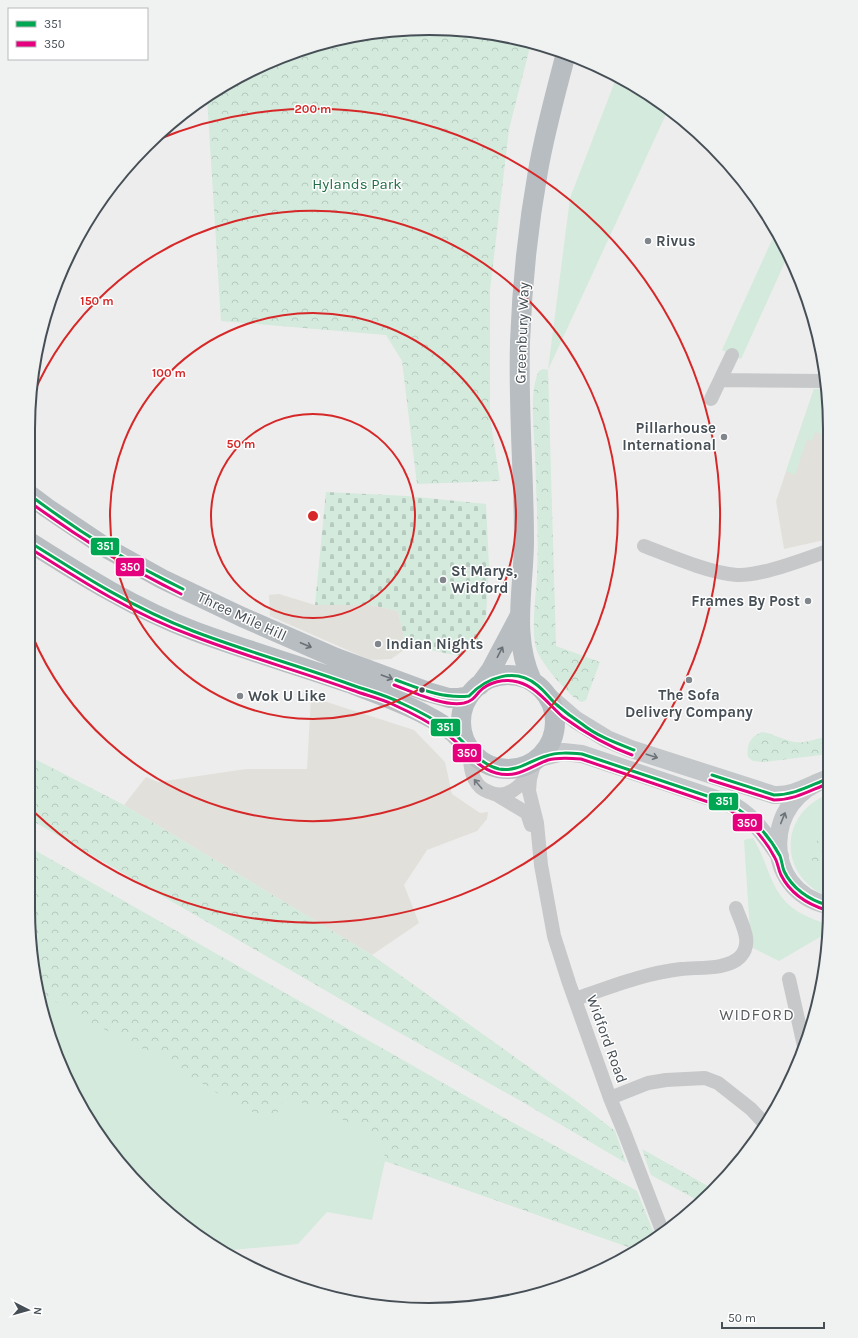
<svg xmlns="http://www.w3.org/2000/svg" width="858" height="1338" font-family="Karla,sans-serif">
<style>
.commercial{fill:#e2e0da}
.grass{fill:#d3eadc}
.forest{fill:url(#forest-crowns)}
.cemetery{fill:url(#cemetery-stones)}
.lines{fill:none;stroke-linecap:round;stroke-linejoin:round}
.minor{stroke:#c7c8ca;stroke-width:14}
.major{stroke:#c3c7c9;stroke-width:18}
.highway{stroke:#b8bdc1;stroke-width:20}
.bus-1-casing{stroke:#fff;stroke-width:6}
.bus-2-casing{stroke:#fff;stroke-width:6}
.bus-1{stroke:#00a651;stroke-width:3}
.bus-2{stroke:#e5007d;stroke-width:3}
.oneway{stroke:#687076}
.oneway2{stroke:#6c7378}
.oneway3{stroke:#73797f}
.ring{fill:none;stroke:#d62828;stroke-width:2}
.poi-dot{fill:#80868b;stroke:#fff;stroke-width:1.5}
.bus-dot{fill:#464f56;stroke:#fff;stroke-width:1.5}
.labels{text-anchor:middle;stroke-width:3;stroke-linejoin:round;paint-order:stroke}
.park-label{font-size:15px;fill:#216e46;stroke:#fff}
.poi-label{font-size:15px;font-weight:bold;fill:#464f56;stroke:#fff;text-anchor:start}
.street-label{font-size:15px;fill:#464f56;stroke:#fff}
.neighbourhood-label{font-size:16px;letter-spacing:1px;fill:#595c5f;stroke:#fff}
.rim{fill:none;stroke:#464f56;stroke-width:2}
.centre{fill:#d62828;stroke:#fff;stroke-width:2}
.ring-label{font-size:12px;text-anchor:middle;font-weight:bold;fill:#d62828;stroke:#fff;stroke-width:3;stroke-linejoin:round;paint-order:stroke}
.line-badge{stroke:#fff;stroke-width:1.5}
.badge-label{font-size:11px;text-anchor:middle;font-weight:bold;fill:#fff}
</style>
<defs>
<pattern id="forest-crowns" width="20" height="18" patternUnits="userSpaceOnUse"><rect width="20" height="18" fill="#d3eadc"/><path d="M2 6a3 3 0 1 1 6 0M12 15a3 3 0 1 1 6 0" fill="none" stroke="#b6cabf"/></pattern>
<pattern id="cemetery-stones" width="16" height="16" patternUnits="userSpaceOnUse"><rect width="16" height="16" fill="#d3eadc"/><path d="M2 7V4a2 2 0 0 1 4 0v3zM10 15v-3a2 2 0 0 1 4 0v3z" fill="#b6cabf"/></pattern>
</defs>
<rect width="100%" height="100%" fill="#ededed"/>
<path class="commercial" d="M814,389H820L827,391L829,403V539L784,549L776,501Z
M279,594L315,605H371L398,611L403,633L404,650L391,659L370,660L270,616L269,595Z
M311,697L414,730L445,762L452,794L480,813L488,812L487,819L477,831L427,850L404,885L419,923L372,955L124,805L146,777L158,782L246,769H307Z"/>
<path class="grass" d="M617,76L629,82L668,110L548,370L570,198Z
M776,231L789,253L741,359L722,350Z
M814,389H820L827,391L829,403V437L815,432L812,441L807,439L795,475L786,471Z
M827,795V896C778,876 779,814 827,795Z
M753,838C772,869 769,898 806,916C813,919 819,922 827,923V946L820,937L779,961L751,947L744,840Z
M31,867L654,1234L656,1239L637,1250L385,1161L372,1220L327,1212L298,1244L231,1250L227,1255L185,1227L145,1192L96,1132L49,1038L31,962Z"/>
<path class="forest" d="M403,29L481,31L531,43L509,129L490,290V418L500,481L417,484L402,361L386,335L221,321L207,97L251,69L325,42Z
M543,369L548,370L556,646L600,662L586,700L582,702C570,698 539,661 536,648C531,629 536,596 537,576C539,534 536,493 535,452C534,430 529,390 539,371Z
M762,732C774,734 779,738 790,741C802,745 815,739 828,736V754L764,762L753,761L748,757C746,744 751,736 762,732Z
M31,757L124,805L372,955L575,1100L615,1131L626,1163L519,1100L354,1007L31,820Z
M824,826H827V868L815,864L811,859L813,846L817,841L820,828Z
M31,848L508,1120L637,1191L656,1239L637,1250L385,1161L383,1141L375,1133L285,1096L273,1122L230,1101L157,1056L84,1019L38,991L31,962Z
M642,1149L713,1189L699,1201L651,1175Z"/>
<path class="cemetery" d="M326,492L407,496L486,504L489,566L486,616L479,639L472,649L459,656L431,650H404L403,633L398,611L371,605H315Z"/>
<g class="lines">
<path class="minor" d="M720,380L825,381
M711,399L732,355
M644,546C670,556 709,573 737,575C762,576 804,559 828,551
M470,750C470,760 470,771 475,780C478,786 483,790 489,792C507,801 521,785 532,772
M535,761L530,779L529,791L537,823L541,865L554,936L569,983L610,1098L625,1134L663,1233
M497,795L527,813L531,825
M789,979L804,1046
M575,999C610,987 645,973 681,969C699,967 727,970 740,957C754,943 741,923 736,908
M610,1098L648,1083L666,1080L705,1078L718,1083L751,1109L766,1125"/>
<path class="major" d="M547,695L576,720L607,739L631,749L774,795C788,796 799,791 812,785
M539,758L563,752L582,754L728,803C752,814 765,835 780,856
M827,905C761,890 763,798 827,779"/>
<path class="highway" d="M31,496L47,508L108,549L162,579L242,617L336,658L428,692L449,698H458L469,696
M31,543C83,576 136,609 194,631C245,650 297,665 349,683C383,696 424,710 453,732C458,737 463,742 468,747
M461 722a47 47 0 1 1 94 0a47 47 0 1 1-94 0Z
M532,681C511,636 524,587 524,540C524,474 518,408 520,342C522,285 528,227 538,171C545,131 556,92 566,53
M480,685L491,670L519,617"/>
<defs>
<path id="bus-1" d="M31,496C79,532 129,563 183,589
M31,543C83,576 135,609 193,631C245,651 300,666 352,685C369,691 386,695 401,703C419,711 436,720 452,732C468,744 478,764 499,769C518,772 529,761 546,756C557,752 570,753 582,754L728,803C750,815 768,834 780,856C782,861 782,866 784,871C792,888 809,900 827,905
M396,680C420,689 443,699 469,696
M469,696C487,677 515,667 537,685C545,691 550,699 557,705C565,712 573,718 582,724C597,736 616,743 634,750
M712,775L774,795C794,795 809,786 827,779"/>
<path id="bus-2" d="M31,503C79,538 128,568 181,594
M31,549C83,582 135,615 193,636C245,656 299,671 352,690C365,695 379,698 392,704C412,713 431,723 448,735C465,748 475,767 496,773C517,779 529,767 548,760C558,757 570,758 581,759L726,808C747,819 764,837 775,858C778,863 778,869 781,875C790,893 807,904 826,910
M394,685C413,692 444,707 464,703C472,701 474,698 479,692C488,682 505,678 518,682C537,687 549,705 563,717C585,733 607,746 632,755
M710,780L774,800C794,800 809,791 827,784"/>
</defs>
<use href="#bus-1" class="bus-1-casing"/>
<use href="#bus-2" class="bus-2-casing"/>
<use href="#bus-1" class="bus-1"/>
<use href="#bus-2" class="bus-2"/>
</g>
<defs><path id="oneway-shaft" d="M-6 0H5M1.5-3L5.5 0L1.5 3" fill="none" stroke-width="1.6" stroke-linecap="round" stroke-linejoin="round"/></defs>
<g class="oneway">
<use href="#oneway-shaft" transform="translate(306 645) rotate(23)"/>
<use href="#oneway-shaft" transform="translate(500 652) rotate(-63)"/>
<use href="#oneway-shaft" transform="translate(387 677) rotate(20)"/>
</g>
<g class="oneway2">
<use href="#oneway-shaft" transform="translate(652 756) rotate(18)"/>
<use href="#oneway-shaft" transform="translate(783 818) rotate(-68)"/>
</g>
<use class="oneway3" href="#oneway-shaft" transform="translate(478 784) rotate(-130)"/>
<g class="ring">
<circle cx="313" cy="516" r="102"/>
<circle cx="313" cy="516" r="203"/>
<path d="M32 397A305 305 0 1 1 32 635"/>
<path d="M154 141A407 407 0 1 1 33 811"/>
</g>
<g class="poi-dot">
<circle cx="648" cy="241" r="4"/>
<circle cx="724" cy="437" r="4"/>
<circle cx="443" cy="580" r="4"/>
<circle cx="808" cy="601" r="4"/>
<circle cx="378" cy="644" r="4"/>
<circle cx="689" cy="680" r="4"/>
<circle cx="240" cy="696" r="4"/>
</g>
<circle class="bus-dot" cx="422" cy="690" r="3.5"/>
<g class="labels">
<g class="park-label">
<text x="357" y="189">Hylands Park</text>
</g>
<g class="poi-label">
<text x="656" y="246">Rivus</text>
<text x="716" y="433" text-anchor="end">Pillarhouse<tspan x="716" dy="17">International</tspan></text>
<text x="451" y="576">St Marys,<tspan x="451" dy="17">Widford</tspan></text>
<text x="800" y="606" text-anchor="end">Frames By Post</text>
<text x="386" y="649">Indian Nights</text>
<text x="689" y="700" text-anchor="middle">The Sofa<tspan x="689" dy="17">Delivery Company</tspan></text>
<text x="248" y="701">Wok U Like</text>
</g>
<g class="street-label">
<text transform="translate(522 333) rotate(-88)" y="5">Greenbury Way</text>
<text transform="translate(242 616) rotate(25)" y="5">Three Mile Hill</text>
<text transform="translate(607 1039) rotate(70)" y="5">Widford Road</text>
</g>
<g class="neighbourhood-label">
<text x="757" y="1020">WIDFORD</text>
</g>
</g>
<path d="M0 0H858V1338H0ZM429 35H429A394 394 0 0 1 823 429V909A394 394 0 0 1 429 1303H429A394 394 0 0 1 35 909V429A394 394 0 0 1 429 35Z" fill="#f0f1f1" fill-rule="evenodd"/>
<path class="rim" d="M429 35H429A394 394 0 0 1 823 429V909A394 394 0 0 1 429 1303H429A394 394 0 0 1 35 909V429A394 394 0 0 1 429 35Z"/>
<circle cx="313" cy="516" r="6" class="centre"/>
<g class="ring-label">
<text x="313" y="113">200 m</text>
<text x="97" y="305">150 m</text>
<text x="169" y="377">100 m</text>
<text x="241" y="448">50 m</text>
</g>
<g class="line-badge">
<rect x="90" y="537" width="30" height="19" rx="4" fill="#00a651"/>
<rect x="115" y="557" width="30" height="20" rx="4" fill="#e5007d"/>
<rect x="430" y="718" width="31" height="19" rx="4" fill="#00a651"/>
<rect x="452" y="743" width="30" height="20" rx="4" fill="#e5007d"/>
<rect x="708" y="792" width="31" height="19" rx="4" fill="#00a651"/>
<rect x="732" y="813" width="31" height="19" rx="4" fill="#e5007d"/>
</g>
<g class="badge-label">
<text x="105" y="550">351</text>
<text x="130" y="571">350</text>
<text x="445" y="731">351</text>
<text x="467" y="757">350</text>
<text x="724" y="805">351</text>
<text x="747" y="827">350</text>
</g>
<rect x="8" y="8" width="140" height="52" fill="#ffffff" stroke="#b5b9bb"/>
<rect x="16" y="21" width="20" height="6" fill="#00a651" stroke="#b5b9bb"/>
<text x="44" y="28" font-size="12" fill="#464f56">351</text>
<rect x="16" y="41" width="20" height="6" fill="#e5007d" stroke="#b5b9bb"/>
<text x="44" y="48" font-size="12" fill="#464f56">350</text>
<g transform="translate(28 1310) rotate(96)" stroke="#ffffff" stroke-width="3" paint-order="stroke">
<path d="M0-3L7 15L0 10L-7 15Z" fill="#464f56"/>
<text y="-6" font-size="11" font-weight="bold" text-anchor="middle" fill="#464f56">N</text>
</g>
<path d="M722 1322v6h102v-6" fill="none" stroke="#464f56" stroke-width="2"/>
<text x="728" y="1322" font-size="12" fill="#464f56" stroke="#ffffff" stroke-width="3" paint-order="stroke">50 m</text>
</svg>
